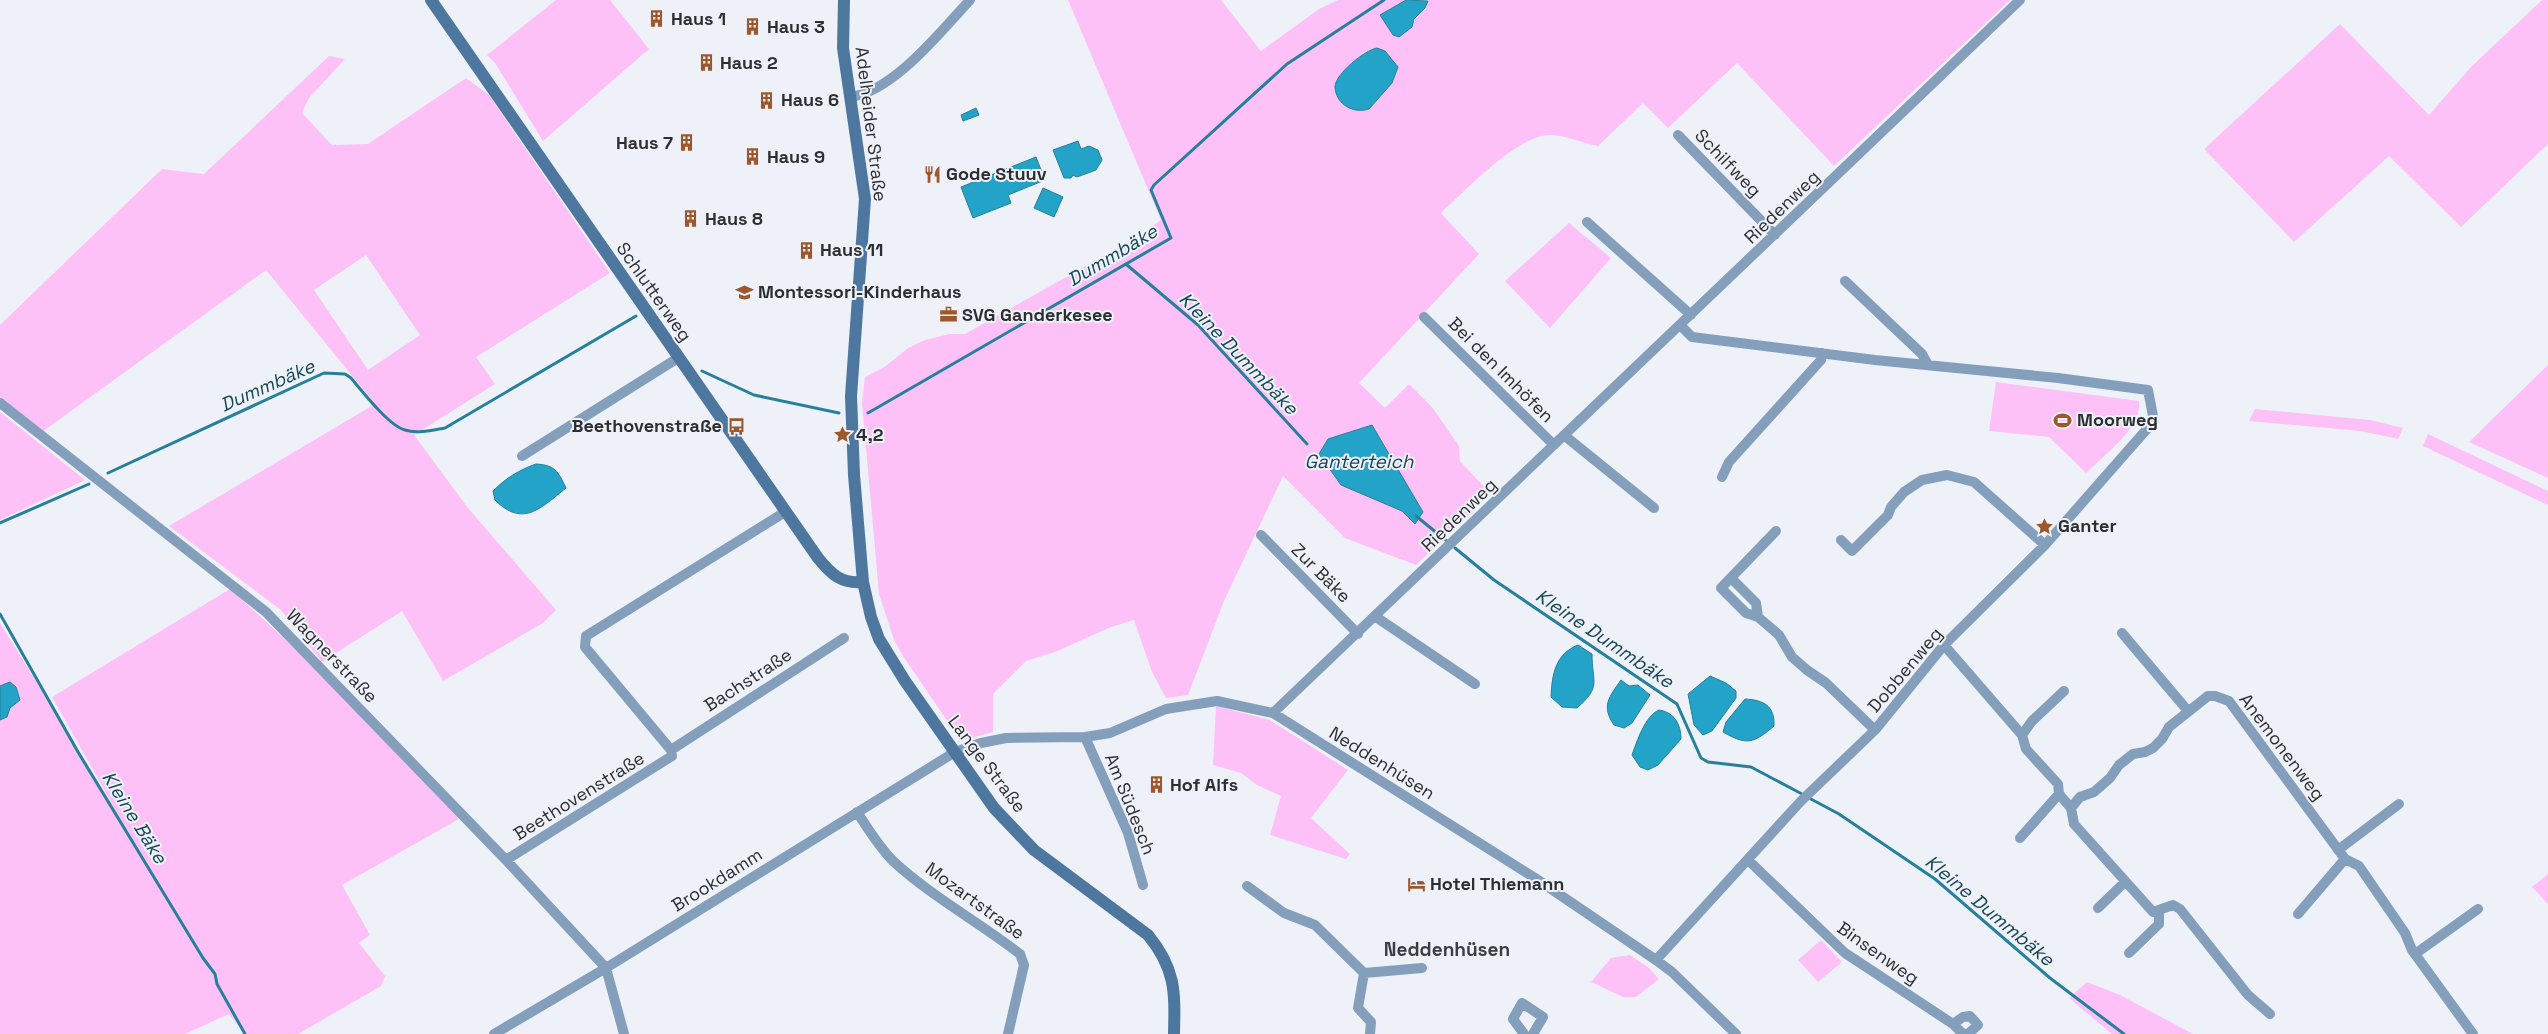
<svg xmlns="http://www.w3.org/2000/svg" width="2548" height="1034" font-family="'Space Grotesk',sans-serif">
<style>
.green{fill:#fdc1f7;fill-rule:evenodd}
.water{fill:#23a3c8;stroke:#26809b}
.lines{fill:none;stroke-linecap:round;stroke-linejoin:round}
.stream{stroke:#26809b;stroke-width:3}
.street{stroke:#849fbc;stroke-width:10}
.secondary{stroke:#4e77a0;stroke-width:12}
.labels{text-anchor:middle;stroke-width:4;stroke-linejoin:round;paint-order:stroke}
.poi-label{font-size:18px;font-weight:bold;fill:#2d2e31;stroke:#eff1f9;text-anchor:start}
.street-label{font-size:18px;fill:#2d2e31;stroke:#eff1f9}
.water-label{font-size:19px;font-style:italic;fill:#154757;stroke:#eff1f9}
.neighbourhood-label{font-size:19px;font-weight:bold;fill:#3b3d43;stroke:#eff1f9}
</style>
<rect width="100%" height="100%" fill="#eff1f9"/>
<path class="green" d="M556,0H610L649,49L543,141L495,63L487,55Z
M1068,0H1221L1261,51L1319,9L1338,0H1406L1380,16L1412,27C1414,16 1425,11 1428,0H2010L1834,166L1737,63L1668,128L1643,103L1598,146C1583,143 1567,136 1553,135C1520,132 1465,191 1441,213L1479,254L1359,383L1385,408L1409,384L1432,407L1459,446L1460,461L1490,493L1416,565L1345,538L1283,476L1224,601L1188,695L1166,698L1152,672L1134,620L1111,627L1055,652L1026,661L993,694V732L961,741L903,656L894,640L879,594L862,403L865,377L886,366L908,348L925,340L950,334H965L1139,236L1161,220ZM1367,50L1338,96C1331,75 1353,63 1367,50ZM1402,511L1423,512L1415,523Z
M2542,0H2548V144L2461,227L2389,156L2294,242L2204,149L2340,24L2429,115L2471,67Z
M329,56L345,59L309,98L302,113L332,145L368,144L466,78L489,95L610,273L476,357L495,384L414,435L468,508L556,610L543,623L443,681L402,611L322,662L281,610L169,526L375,404L266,270L42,432L0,398V325L162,169L204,174ZM366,255L420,335L368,370L314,290Z
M1569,223L1611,258L1550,328L1505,281Z
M2548,365V478L2469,442Z
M1996,382L2139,401C2143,427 2103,456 2086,473L2049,437L1989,431Z
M2255,409L2370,420L2403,428L2398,439L2361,431L2249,421Z
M0,412L85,480L0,520Z
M2428,434L2548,491V505L2423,446Z
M230,589L315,666L459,819L342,885L370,935L359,943L385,976L381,986L298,1034H245L229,1014L185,1034H0V623L117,812L52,697Z
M1216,706L1270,720L1348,770L1311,818L1350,854L1346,859L1270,835L1281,796L1257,785L1241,773L1213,765Z
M2548,874V904L2532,887Z
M1821,940L1842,962L1818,982L1798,960Z
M1630,955L1649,968L1659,979L1636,997H1623L1591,982L1611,958Z
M2087,982L2120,995L2193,1034H2112L2069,998Z"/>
<path class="water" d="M1406,0L1428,1L1425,8L1414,19L1412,27L1399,37L1393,35L1380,15Z
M1377,48L1385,51L1398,67L1392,83L1369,109C1354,114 1336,105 1335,87C1335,74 1365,50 1377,48Z
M976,108L979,115L963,121L961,115Z
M1078,141L1081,149L1089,146L1098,150L1102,160L1096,170L1077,177L1073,175L1071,178H1064L1053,150Z
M1036,157L1045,180L1008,195L1011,203L973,218L961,187Z
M1043,188L1063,197L1054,217L1034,208Z
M1372,425L1423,512L1415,524L1402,511L1341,485L1319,454L1328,439Z
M536,464C555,465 558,471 566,488C541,508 523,528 495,500L493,491C506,478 519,470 536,464Z
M1578,645L1592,654C1592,683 1602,686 1577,708L1562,707L1551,697C1552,675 1555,654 1578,645Z
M1710,676L1726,683L1736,691V698L1712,731L1703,735L1694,725L1688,694Z
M1621,680L1629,686L1638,685L1650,695L1632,723L1624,728L1614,725C1601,706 1609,697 1621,680Z
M10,682L16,687L20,700L10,708L7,717L0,720V686Z
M1745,699C1764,700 1775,706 1774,726C1754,743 1747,746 1723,732L1726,722Z
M1659,710C1674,712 1681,724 1681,739L1658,765L1648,770L1640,767L1632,755C1637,741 1645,716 1659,710Z"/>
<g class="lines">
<path class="stream" d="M1127,265L1198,325L1307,444
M702,371L754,395L839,413
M868,413L1171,238L1151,190L1154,185L1287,64L1384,0
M108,473L324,373L345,374L351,378C362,391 389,426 405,430C417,434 433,430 445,428L636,316
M1416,516L1448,542
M0,523L89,484
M1455,548L1494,580L1677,704L1701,758L1708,762L1751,767L1802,794
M0,614L78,752L203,958L215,974L217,984L245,1034
M1809,798L1839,814L1935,879L2050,978L2124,1034"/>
<path class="street" d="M851,97C894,91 941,31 970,0
M1678,135L1775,235
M1587,222L1691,315
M1845,281L1922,354L1928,365
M1424,317L1554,445
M0,403L266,612L506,860L606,968L624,1034
M1565,436L1654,508
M522,456L678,358
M1722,477L1729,462L1821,360L1822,353
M1776,531L1721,588L1746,613L1758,617L1779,635L1792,657L1807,670L1826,683L1875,730
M1261,535L1358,634
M1841,540L1852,551L1888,515L1891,507L1904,492L1922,480L1947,475L1974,482L2045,545
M1731,578L1756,603L1758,617
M1376,617L1475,684
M2122,633L2188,711
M1944,645L2022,735L2026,749L2058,784L2059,794L2071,808L2074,824L2153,912L2173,905L2180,909L2248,995L2270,1014
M1273,713L2020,0
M2022,735L2032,721L2064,691
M1085,737L1128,833L1143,885
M671,750L844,638
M2071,808L2080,797L2094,792L2110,778L2119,765L2133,754L2145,752L2153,748L2162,739L2169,727L2208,696H2215L2229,701L2345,859L2359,866L2405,933L2412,950L2473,1034
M857,812C868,829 879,847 893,861C932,897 979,922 1020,954L1024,965L1008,1034
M2020,838L2059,794
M2338,850L2399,804
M506,860L672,756L671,750L585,647L586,636L785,512
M1748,860L1845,953L1953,1024
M1247,886L1284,913L1315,925L1364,973
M2098,908L2125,882
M2298,914L2345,859
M2129,953L2159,924V911
M2415,954L2478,909
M1656,960L1801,801L1875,730L1944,645L2045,545L2154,421L2148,390L2058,378L1875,360L1692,337L1680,325
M494,1034L606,968L955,752L981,743L1006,738L1085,737L1110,733L1166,709L1217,701L1273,713L1535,878L1656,960L1672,972L1736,1034
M1370,1034L1371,1022L1358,1008L1364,973L1422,968
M1524,1034L1513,1019L1522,1003L1543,1017L1533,1034
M1963,1034L1953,1024L1963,1017L1970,1016L1978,1025L1968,1034"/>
<path class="secondary" d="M431,0L818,558C831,574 841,584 863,582
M844,0L843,48L865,199L851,396L854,475L863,582L871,617L879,639L905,681L994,808L1034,850L1148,935C1176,969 1175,992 1174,1034"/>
</g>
<defs>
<symbol id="building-bare" viewBox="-9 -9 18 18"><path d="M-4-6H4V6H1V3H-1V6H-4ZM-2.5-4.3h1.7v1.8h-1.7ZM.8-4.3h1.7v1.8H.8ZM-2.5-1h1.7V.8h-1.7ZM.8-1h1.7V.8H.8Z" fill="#9c572c" stroke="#eff1f9" stroke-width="2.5" paint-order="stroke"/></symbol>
<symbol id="restaurant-bare" viewBox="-9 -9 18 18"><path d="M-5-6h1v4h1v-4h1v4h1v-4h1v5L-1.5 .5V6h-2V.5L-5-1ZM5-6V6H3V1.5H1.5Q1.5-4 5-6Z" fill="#9c572c" stroke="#eff1f9" stroke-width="2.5" paint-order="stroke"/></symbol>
<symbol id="school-bare" viewBox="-9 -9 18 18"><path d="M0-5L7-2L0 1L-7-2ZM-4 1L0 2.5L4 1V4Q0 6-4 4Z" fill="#9c572c" stroke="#eff1f9" stroke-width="2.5" paint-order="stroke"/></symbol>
<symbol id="office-bare" viewBox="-9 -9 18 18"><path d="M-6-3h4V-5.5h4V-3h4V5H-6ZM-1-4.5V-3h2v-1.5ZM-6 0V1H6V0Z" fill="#9c572c" stroke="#eff1f9" stroke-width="2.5" paint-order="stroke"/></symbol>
<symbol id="stadium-bare" viewBox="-9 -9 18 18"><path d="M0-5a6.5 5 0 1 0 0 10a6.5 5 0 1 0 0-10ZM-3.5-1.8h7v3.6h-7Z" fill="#9c572c" stroke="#eff1f9" stroke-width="2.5" paint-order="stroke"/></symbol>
<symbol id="bus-bare" viewBox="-9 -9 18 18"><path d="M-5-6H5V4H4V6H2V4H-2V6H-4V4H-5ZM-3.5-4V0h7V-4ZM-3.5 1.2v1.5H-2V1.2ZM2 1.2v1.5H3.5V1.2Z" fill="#9c572c" stroke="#eff1f9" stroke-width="2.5" paint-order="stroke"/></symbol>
<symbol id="sight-bare" viewBox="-9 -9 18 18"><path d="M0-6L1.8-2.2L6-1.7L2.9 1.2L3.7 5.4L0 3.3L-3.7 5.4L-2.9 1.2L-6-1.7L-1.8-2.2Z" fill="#9c572c" stroke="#eff1f9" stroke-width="2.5" paint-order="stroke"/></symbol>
<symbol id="hotel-bare" viewBox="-9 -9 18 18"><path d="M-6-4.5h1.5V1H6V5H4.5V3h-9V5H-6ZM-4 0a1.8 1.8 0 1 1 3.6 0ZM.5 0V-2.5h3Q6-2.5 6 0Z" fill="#9c572c" stroke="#eff1f9" stroke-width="2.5" paint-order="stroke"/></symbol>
</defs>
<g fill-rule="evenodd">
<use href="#building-bare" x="644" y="6" width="25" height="25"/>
<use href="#building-bare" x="740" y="14" width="25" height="25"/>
<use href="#building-bare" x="694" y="50" width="25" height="25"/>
<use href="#building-bare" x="754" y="88" width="25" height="25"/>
<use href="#building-bare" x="674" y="130" width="25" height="25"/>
<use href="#building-bare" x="740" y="144" width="25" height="25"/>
<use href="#restaurant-bare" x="920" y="162" width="25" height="25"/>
<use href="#building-bare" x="678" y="206" width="25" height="25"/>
<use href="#building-bare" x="794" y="238" width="25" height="25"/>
<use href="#school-bare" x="732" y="280" width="25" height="25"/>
<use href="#office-bare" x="936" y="302" width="25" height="25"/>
<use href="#stadium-bare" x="2050" y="408" width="25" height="25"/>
<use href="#bus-bare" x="724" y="414" width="25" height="25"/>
<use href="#sight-bare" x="830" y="422" width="25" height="25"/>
<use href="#sight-bare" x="2032" y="514" width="25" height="25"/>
<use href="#building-bare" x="1144" y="772" width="25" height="25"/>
<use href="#hotel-bare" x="1404" y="872" width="25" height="25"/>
</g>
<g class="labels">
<g class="poi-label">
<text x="671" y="25">Haus 1</text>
<text x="767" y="33">Haus 3</text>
<text x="720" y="69">Haus 2</text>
<text x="781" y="106">Haus 6</text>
<text x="673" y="149" text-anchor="end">Haus 7</text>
<text x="767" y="163">Haus 9</text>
<text x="946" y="180">Gode Stuuv</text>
<text x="705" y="225">Haus 8</text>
<text x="820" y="256">Haus 11</text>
<text x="758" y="298">Montessori-Kinderhaus</text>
<text x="962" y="321">SVG Ganderkesee</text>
<text x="2077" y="426">Moorweg</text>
<text x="722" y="432" text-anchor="end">Beethovenstraße</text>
<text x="856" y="441">4,2</text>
<text x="2058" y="532">Ganter</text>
<text x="1170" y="791">Hof Alfs</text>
<text x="1430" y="890">Hotel Thiemann</text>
</g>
<g class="street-label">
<text transform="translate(871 124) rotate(83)" y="6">Adelheider Straße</text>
<text transform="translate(1728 163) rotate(46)" y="6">Schilfweg</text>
<text transform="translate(1782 207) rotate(-44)" y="6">Riedenweg</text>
<text transform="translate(654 292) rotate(55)" y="6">Schlutterweg</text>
<text transform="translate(1501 370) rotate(45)" y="6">Bei den Imhöfen</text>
<text transform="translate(1459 515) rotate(-44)" y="6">Riedenweg</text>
<text transform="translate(1321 573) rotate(45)" y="6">Zur Bäke</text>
<text transform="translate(332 656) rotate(46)" y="6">Wagnerstraße</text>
<text transform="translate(1905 670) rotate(-50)" y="6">Dobbenweg</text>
<text transform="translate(748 680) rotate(-33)" y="6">Bachstraße</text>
<text transform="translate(2282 747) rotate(53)" y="6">Anemonenweg</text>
<text transform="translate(1382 763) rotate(32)" y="6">Neddenhüsen</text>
<text transform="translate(987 764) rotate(53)" y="6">Lange Straße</text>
<text transform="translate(579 796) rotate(-32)" y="6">Beethovenstraße</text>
<text transform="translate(1130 804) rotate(68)" y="6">Am Südesch</text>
<text transform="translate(717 880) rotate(-32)" y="6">Brookdamm</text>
<text transform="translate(975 901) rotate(36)" y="6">Mozartstraße</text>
<text transform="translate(1878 953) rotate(35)" y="6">Binsenweg</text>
</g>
<g class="water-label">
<text transform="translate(1112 255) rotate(-31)" y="7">Dummbäke</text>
<text transform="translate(1239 353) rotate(46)" y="7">Kleine Dummbäke</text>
<text transform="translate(267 385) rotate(-24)" y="7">Dummbäke</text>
<text x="1359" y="468">Ganterteich</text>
<text transform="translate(1605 638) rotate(34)" y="7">Kleine Dummbäke</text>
<text transform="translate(135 817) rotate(58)" y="7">Kleine Bäke</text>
<text transform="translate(1990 910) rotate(40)" y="7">Kleine Dummbäke</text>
</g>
<g class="neighbourhood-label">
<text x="1447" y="956">Neddenhüsen</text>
</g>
</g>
</svg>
